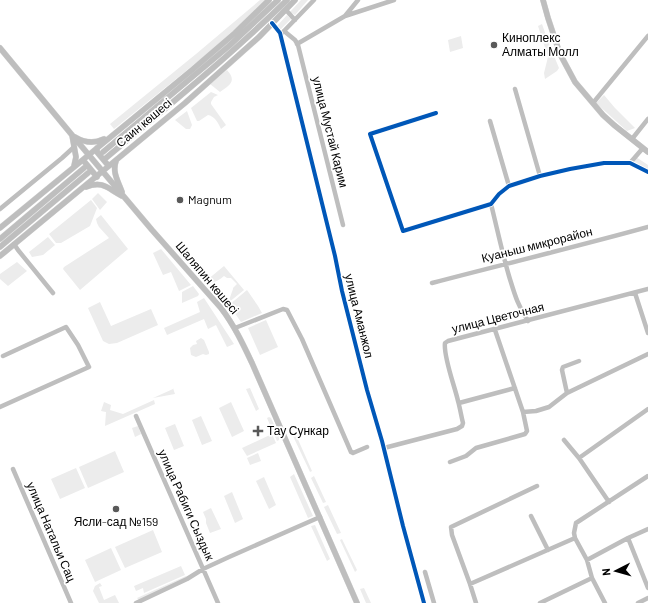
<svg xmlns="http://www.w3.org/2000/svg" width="648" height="603" font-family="Barlow,sans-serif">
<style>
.green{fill:#ececec}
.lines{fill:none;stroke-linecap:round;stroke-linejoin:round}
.major-casing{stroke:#dbdbdb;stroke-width:6}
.minor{stroke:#bebebe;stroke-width:4.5}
.major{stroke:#bebebe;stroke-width:5.5}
.cycleway-casing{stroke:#fff;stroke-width:6}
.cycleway{stroke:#0057b8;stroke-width:4}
.poi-dot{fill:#595959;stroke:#fff;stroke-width:1.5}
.labels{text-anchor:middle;stroke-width:3.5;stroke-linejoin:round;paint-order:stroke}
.poi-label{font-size:12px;fill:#000;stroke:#fff;text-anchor:start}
.street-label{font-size:12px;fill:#000;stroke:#fff}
</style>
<rect width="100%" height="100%" fill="#fff"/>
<path class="green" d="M260,0H266L267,1L202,58L114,129L110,124L196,54Z
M301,0H308L295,15L290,12Z
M287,15L291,19L279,31L276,27Z
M542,24L549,44L559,68L557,71L545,79L544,73L548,57L538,26Z
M461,36L463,48L450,52L448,40Z
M227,70C237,81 230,85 220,92L210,84Z
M211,92L218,95L214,97L211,102V104L226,125L221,129C218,122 214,116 208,115L199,121H197L191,108Z
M604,95L615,108L635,128L627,131L596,103Z
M187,111L192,125L190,129H186L175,120Z
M636,157L648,165V172L630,163Z
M98,193L107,202L100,210L92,199Z
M91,200L97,208L90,226L61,243H56L49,234Z
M101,215L128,249L80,290L63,269L64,267L109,238L99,227L97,223L96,219Z
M48,237L55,245L43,255L32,257L29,252Z
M161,249L191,285L179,291L171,272L163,275L153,253Z
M17,262L27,271L8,286L0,279V274Z
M224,266L244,290L228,303L233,289V288L237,284L231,278H227L224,276C219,280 214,284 207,282V280Z
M193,286L199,294L198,296L182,303V292Z
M247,290L258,306L262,313L241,322L229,305Z
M204,298L234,344L227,347L216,325L208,329L204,319L167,335L164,328L200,312L197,302Z
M100,302L111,326L151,309L158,325L117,343L109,344L103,341L88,308Z
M266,320L278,347L260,355L248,328Z
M201,338L204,340L209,352V354L206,355L203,354L196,357L191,355L190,348L193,345L197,344L196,341Z
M173,388L175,394L153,398L173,389Z
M250,388L259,409L256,411L246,389Z
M154,400L155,404L105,426L106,412L101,411L104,402L111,405L110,410L123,414Z
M231,402L244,431L232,437L219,408Z
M201,416L212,441L202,445L192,420Z
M269,417L271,418L279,435V440L277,441L267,418Z
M175,424L184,446L174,450L165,428Z
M138,426L141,434L135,437L132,428Z
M272,434L276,443L247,456L242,448Z
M296,435L312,471L310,472L293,436Z
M115,451L124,472L88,488L79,467Z
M258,453L261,461L250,465L247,458Z
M76,468L85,488L60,499L51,479Z
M294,474L313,516L308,518L290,477Z
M314,476L326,502L323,503L311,478Z
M264,477L276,505L269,509L256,481Z
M232,492L243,519L235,523L224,496Z
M328,505L341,533L337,534L324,507Z
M211,508L221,529L210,533L206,523V519L203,512Z
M315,525L330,559L327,561L311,526Z
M153,530L162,552L125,568L115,547Z
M342,539L357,570L355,572L340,540Z
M111,548L121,570L95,582L85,560Z
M181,566L185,575L144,593L143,588L136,591L134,586Z
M186,576L187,578L139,600L137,598Z
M100,583L102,586L99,587L104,600L115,595L119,603H99L93,591L95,586Z
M364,588L371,603H366L360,589Z"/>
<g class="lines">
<defs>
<path id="major" d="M543,0L548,18L560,54L575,82L603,115L614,125L648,152
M0,48L72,135L152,230L221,308C234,325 243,344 252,363L357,603
M72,135L76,157L74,166
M75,137C85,143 94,144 104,139
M97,148V152L107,164L110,165
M103,152L229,46L278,0
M106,158C168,106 230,56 287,0
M83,160L97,177
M116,161C112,172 118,181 122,192
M86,187C103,180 108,189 122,196
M0,228L192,70L235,33L269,0
M0,239L84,168
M0,247L88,173
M0,256L185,103L259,37L295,0"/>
</defs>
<use href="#major" class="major-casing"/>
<path class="minor" d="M286,10L295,20
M345,16L358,0
M272,23L280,33L335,256L342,291L367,390L382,441L403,526L424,603
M284,31L295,40L298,45L343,225
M282,33L284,31L314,0
M297,44L345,16L394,0
M515,89L540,176
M593,103L648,36
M436,113L370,134L403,231L491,204L499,194L509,186L540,176L570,169L604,163H630L648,172
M490,121L509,186
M632,139L648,119
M630,163L643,148
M491,204C497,228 502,252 509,276C514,292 518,307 528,321
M0,209L62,158L74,147
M14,244L18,250L53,293
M432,283C504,264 576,247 648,227
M635,293L648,333
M235,328L283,309L287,310L302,339L351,452L353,453L367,447
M567,393L562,370L563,367L579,361
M459,403L515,388
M0,407L89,367L78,345L66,327L3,356
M523,412L536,411L549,407L567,393L648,354
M136,416L218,603
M564,440L579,458L609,502
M384,448L457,429L462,426L463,423C461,415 460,408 458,401C455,387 443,356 445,343L448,341L648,289
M579,458L648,409
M450,462L466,456L476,448L525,434L527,431L523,412L495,330
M13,469L71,603
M531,516L548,550
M628,538L648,588
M587,560L628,538L648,529
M425,572L434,603
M470,584L575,538
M136,603L187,579L203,569L229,557L320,517
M476,603L470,584L452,535L451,527L537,486
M540,603L592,578
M605,603L592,578L587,560L575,538L574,533L576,523L648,476
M638,603L648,598"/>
<use href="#major" class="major"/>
<defs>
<path id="cycleway" d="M272,23L280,33L335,256L342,291L367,390L382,441L403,526L424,603
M436,113L370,134L403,231L491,204L499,194L509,186L540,176L570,169L604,163H630L648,172"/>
</defs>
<use href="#cycleway" class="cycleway-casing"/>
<use href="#cycleway" class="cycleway"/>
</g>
<g class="poi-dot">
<circle cx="494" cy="45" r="4"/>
<circle cx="180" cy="200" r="4"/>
<path d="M256 425h4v4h4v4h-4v4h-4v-4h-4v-4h4z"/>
<circle cx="116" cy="509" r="4"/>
</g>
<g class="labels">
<g class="poi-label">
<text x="502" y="42">Киноплекс<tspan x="502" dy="14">Алматы Молл</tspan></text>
<text x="188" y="204">Magnum</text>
<text x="267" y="435">Тау Сункар</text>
<text x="116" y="526" text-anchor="middle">Ясли-сад №159</text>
</g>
<g class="street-label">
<text transform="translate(144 123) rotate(-40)" y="4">Саин көшесі</text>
<text transform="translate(330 132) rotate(76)" y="4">улица Мустай Карим</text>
<text transform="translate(537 245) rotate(-14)" y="4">Куаныш микрорайон</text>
<text transform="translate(207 278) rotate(50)" y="4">Шаляпин көшесі</text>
<text transform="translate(359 316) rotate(76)" y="4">улица Аманжол</text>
<text transform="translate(498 318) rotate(-14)" y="4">улица Цветочная</text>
<text transform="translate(186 505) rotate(66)" y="4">улица Рабиги Сыздык</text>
<text transform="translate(51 532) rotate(67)" y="4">улица Натальи Сац</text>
</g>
</g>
<g transform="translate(616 571) rotate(264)" stroke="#ffffff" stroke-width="3" paint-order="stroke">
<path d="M0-3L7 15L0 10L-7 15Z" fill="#000000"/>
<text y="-6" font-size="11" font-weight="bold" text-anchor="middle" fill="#000000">N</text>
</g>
</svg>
